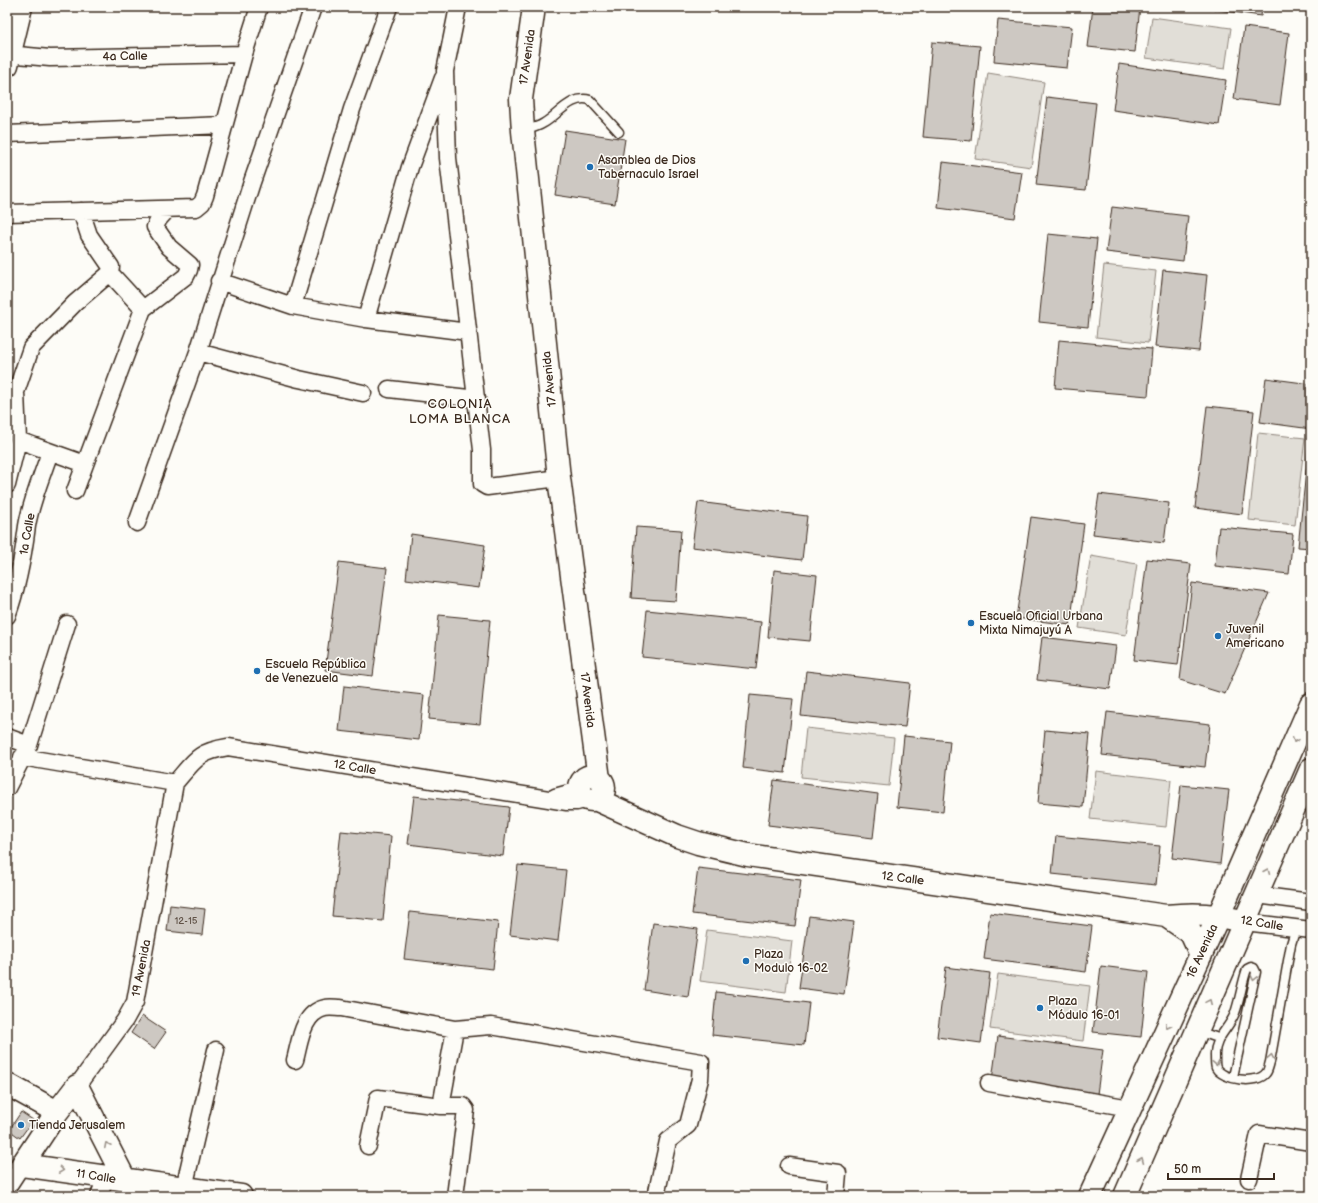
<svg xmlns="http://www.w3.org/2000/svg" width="1318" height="1203" font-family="'Balsamiq Sans',sans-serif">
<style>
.green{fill:#e1ded7;stroke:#8e847a}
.building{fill:#cdc8c2;stroke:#3b2a1e}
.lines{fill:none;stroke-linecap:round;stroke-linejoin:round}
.lane-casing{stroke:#3b2a1e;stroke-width:11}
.street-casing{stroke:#3b2a1e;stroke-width:19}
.secondary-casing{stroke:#3b2a1e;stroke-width:25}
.lane{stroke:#fdfcf7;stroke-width:8}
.street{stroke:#fdfcf7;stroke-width:16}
.secondary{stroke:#fdfcf7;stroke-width:22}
.oneway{stroke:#9c938a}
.poi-dot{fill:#1f6fb2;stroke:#fdfcf7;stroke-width:1.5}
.labels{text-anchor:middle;stroke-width:3;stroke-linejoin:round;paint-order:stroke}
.number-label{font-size:10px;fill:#605247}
.street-label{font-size:12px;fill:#3b2a1e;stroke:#fdfcf7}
.poi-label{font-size:12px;fill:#3b2a1e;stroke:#fdfcf7;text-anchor:start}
.neighbourhood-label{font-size:13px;letter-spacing:1px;fill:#3b2a1e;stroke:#fdfcf7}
</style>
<rect width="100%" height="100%" fill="#fdfcf7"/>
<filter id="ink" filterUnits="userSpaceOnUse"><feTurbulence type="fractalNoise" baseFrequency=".025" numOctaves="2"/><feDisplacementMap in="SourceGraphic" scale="8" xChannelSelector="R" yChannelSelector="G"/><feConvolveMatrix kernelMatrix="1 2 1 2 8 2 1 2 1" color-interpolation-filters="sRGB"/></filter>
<g filter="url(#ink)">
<path class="green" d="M1152,17L1231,28L1225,69L1146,58Z
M988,73L1044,82L1031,167L975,159Z
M1104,265L1156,271L1148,343L1096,337Z
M1258,433L1305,438L1295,525L1249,520Z
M1091,556L1137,564L1126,635L1079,628Z
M806,728L894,738L889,786L801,777Z
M1096,771L1171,780L1166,827L1090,819Z
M707,930L792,941L786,992L700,981Z
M998,974L1090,986L1083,1041L990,1029Z"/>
<path class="building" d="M1093,7H1140L1135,52L1088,47Z
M1197,7H1262L1261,16Z
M998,20L1072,27L1067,68L994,61Z
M1244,27L1289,33L1280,105L1234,99Z
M932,42L980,46L971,141L923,137Z
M1119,64L1226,80L1219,125L1113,110Z
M1047,97L1096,103L1086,190L1036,185Z
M565,130L625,139L615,204L555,195Z
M943,162L1022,172L1015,218L938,208Z
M1112,207L1188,216L1183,261L1106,252Z
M1048,234L1097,239L1088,327L1039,322Z
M1163,270L1207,275L1199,351L1155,347Z
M1059,340L1152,349L1148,396L1055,388Z
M1266,378L1311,384V429L1260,422Z
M1207,406L1254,411L1242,514L1195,508Z
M1309,443H1311V548L1298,547Z
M1099,494L1169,503L1164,543L1093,534Z
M698,502L807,516L802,560L692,547Z
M1031,517L1084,524L1070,625L1016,618Z
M636,527L681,530L676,601L631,598Z
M1219,527L1293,534L1289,574L1215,566Z
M411,534L485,545L479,588L406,579Z
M1147,559L1191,564L1178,665L1134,660Z
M339,562L387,568L373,676L325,670Z
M774,570L817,575L810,641L768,637Z
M1192,583L1269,593L1225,694L1180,680Z
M647,610L761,622L756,669L642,657Z
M439,615L490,620L480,724L429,719Z
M1042,637L1116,646L1110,689L1037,680Z
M806,671L910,683L905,727L801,716Z
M344,686L424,695L419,740L339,731Z
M750,695L793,699L785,773L743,768Z
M1107,712L1210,724L1205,767L1102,755Z
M1045,730L1090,734L1083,807L1038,803Z
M904,736L950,741L943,812L897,807Z
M774,780L878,794L873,838L768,825Z
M1181,785L1229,790L1220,864L1172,858Z
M414,796L509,807L503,856L408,844Z
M341,831L391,836L383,921L332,916Z
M1056,836L1160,846L1156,885L1052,874Z
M518,865L566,870L558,941L510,935Z
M698,868L801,880L795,926L692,914Z
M170,905L205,909L202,935L167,931Z
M410,912L498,922L493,969L404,959Z
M990,913L1092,926L1086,972L984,959Z
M809,916L854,922L844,994L799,988Z
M653,923L698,929L688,997L644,990Z
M1101,966L1148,972L1141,1037L1093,1032Z
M946,967L990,973L981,1043L937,1037Z
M716,992L809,1003L804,1045L712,1035Z
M142,1016L166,1032L154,1049L131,1033Z
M998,1036L1103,1050L1097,1094L992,1080Z
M21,1112L33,1120L20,1138L9,1130Z"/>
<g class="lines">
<defs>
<path id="lane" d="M523,131C530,129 538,127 544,123C558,115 572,94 590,100L619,132
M1198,1031L1218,1038
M1233,1077L1256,972L1254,968L1251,967L1247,969C1242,983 1240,999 1235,1013C1229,1029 1214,1038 1215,1056C1215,1060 1215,1066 1216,1068C1223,1080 1257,1085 1266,1073C1268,1071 1269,1065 1270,1062L1291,944L1296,928"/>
<path id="street" d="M458,7L445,71L448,158L482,450V484L487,487L559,478
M7,54L50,58L244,54
M7,134L224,125
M7,213L196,208L202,203L205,196L244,54L259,7
M219,281L293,306L366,319L468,332
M293,306L352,109L389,7
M143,309L186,276L189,270L190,265L169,247L155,227L159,219L168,209
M366,319L410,167L443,78
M198,352L299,379L363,393
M389,389L477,399
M18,440L85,464
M7,485L18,440L16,392L31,348L75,303L110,273L111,267L89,235L81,211
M75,491L143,309L110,273
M137,523L198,352L252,182L313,7
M7,616C18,586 23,557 27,526C31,501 42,476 50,452
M7,737L29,745
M22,757L175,783
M175,783C195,760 197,752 228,747L567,802H577L587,799
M7,788L29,745L67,624
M555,797L573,792L580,786
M1257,895L1311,902
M1245,922L1311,930
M295,1060C300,1042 302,1013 325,1008C330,1007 336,1008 341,1008L455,1029L491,1026L701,1062L700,1079L688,1125L668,1141L656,1196
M989,1083L1130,1108
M77,1086L125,1020L135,1002L175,783
M441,1106L455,1029
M368,1146L378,1098L441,1106H463L466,1110L455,1196
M789,1166L838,1173L836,1196
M1249,1179L1259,1134L1311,1142
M7,1188L22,1165
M184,1188L216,1050
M99,1196L106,1177"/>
<path id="secondary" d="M534,7L521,99L523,131L559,478L599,779
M7,65L21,7
M580 788a12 12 0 1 1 24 0a12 12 0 1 1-24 0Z
M595,799L677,836L698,843L748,855L1166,916C1195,913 1216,914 1245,922
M1166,916L1191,933L1201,955
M7,1084L57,1112
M125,1180L77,1086L57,1112L22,1165L241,1196
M1090,1196L1219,915L1311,704
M1125,1196L1311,769"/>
</defs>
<use href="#lane" class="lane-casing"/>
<use href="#street" class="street-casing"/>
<use href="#secondary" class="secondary-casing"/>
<use href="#lane" class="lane"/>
<use href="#street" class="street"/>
<use href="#secondary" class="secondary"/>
</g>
<defs><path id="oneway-chevron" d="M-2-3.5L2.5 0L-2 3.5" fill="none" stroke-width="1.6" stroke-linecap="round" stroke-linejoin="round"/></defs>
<g class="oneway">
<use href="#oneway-chevron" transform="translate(1295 740) rotate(114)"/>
<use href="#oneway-chevron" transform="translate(1267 871) rotate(-67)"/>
<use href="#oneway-chevron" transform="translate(1254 978) rotate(103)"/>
<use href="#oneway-chevron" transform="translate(1209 1002) rotate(-66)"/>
<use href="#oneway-chevron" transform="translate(1168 1026) rotate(115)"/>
<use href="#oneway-chevron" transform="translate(1271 1057) rotate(-79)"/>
<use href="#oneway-chevron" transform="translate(1216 1063) rotate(79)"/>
<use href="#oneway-chevron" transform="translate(107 1145) rotate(-117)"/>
<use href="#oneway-chevron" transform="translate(1141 1160) rotate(-67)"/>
<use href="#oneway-chevron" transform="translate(61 1170) rotate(8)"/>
</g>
</g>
<g class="poi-dot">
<circle cx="590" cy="167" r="4"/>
<circle cx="971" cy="623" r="4"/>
<circle cx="1218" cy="636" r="4"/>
<circle cx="257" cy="671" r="4"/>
<circle cx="746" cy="961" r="4"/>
<circle cx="1040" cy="1008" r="4"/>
<circle cx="21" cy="1125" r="4"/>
</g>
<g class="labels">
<g class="number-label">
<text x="186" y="924">12-15</text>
</g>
<g class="street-label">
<text transform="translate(125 56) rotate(-1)" y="4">4a Calle</text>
<text transform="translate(527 57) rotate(-82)" y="4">17 Avenida</text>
<text transform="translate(549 379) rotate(-96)" y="4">17 Avenida</text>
<text transform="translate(27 534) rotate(-80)" y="4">1a Calle</text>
<text transform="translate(588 700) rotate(83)" y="4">17 Avenida</text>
<text transform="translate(355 767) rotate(9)" y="4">12 Calle</text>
<text transform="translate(903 878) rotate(7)" y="4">12 Calle</text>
<text transform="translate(1262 923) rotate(9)" y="4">12 Calle</text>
<text transform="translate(1202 951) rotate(-65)" y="4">16 Avenida</text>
<text transform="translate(141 968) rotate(-79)" y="4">19 Avenida</text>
<text transform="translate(96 1176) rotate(9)" y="4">11 Calle</text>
</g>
<g class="poi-label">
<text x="598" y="164">Asamblea de Dios<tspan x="598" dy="14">Tabernaculo Israel</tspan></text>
<text x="979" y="620">Escuela Oficial Urbana<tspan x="979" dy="14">Mixta Nimajuyú A</tspan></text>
<text x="1226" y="633">Juvenil<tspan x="1226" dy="14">Americano</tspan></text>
<text x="265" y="668">Escuela República<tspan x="265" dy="14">de Venezuela</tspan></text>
<text x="754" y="958">Plaza<tspan x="754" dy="14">Modulo 16-02</tspan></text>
<text x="1048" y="1005">Plaza<tspan x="1048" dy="14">Módulo 16-01</tspan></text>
<text x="29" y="1129">Tienda Jerusalem</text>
</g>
<g class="neighbourhood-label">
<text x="460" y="408">COLONIA<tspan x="460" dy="15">LOMA BLANCA</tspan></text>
</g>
</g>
<rect width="1318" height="1203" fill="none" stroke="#fdfcf7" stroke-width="24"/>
<rect x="12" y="12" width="1294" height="1179" fill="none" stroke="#3b2a1e" stroke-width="1.5" filter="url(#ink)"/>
<path d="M1168 1173v6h106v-6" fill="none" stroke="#3b2a1e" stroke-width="2"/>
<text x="1174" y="1173" font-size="12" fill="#3b2a1e" stroke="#fdfcf7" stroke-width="3" paint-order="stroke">50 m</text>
</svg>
